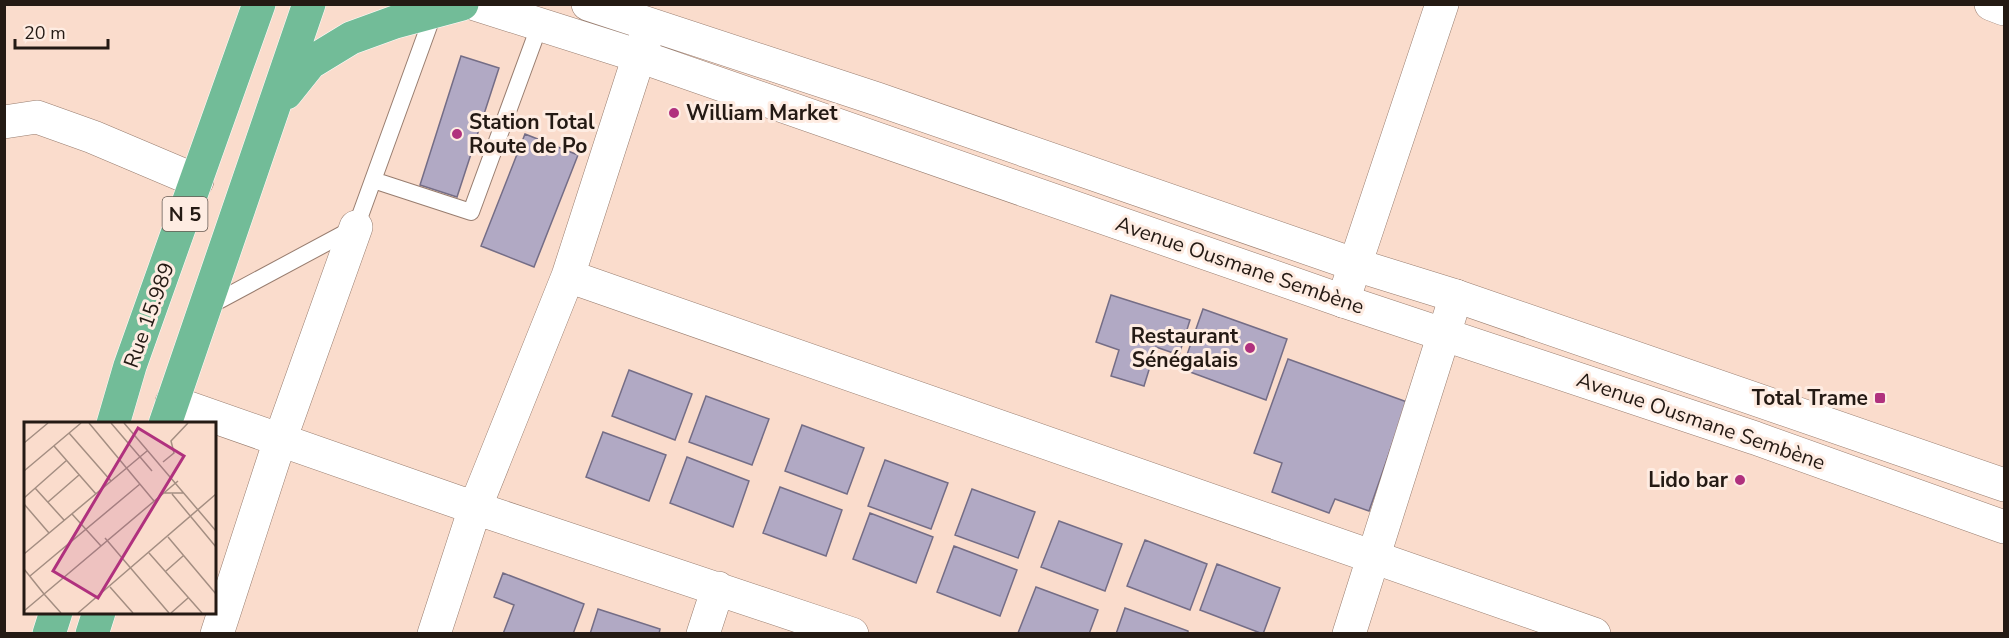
<svg xmlns="http://www.w3.org/2000/svg" width="2009" height="638" font-family="'Nunito Sans',sans-serif">
<style>
.building{fill:#b1a9c4;stroke:#746d86;stroke-width:1.5}
.lines{fill:none;stroke-linecap:round;stroke-linejoin:round}
.service-casing{stroke:#987d6f;stroke-width:18}
.minor-casing{stroke:#987d6f;stroke-width:34}
.secondary-casing{stroke:#987d6f;stroke-width:34}
.trunk-casing{stroke:#fff;stroke-width:34}
.service{stroke:#fff;stroke-width:16}
.minor{stroke:#fff;stroke-width:33}
.secondary{stroke:#fff;stroke-width:33}
.trunk{stroke:#72bc98;stroke-width:33}
.poi-dot{fill:#b0317e;stroke:#feece2;stroke-width:2}
.labels{text-anchor:middle;stroke-width:6;stroke-linejoin:round;paint-order:stroke}
.shield{fill:#feece2;stroke:#655952;stroke-width:1.5}
.shield-label{font-size:20px;font-weight:bold;fill:#241a14}
.poi-label{font-size:21px;font-weight:bold;fill:#241a14;stroke:#feece2;text-anchor:end}
.street-label{font-size:21px;fill:#241a14;stroke:#feece2}
.inset-road{fill:none;stroke:#a48e82;stroke-width:1.5}
.view{fill:#b0317e;fill-opacity:0.15;stroke:#b0317e;stroke-width:3}
.inset-edge{fill:none;stroke:#241a14;stroke-width:3}
</style>
<rect width="100%" height="100%" fill="#fadccc"/>
<path class="building" d="M461,56L499,68L457,197L420,185Z
M525,134L578,155L534,267L481,246Z
M1111,295L1190,320L1179,355L1156,347L1144,386L1111,376L1119,350L1096,342Z
M1203,309L1287,339L1266,400L1182,369Z
M1288,359L1407,402L1369,511L1335,499L1329,513L1272,492L1282,463L1254,453Z
M629,370L692,394L675,440L612,416Z
M706,396L769,419L752,465L689,442Z
M802,425L864,448L847,494L785,471Z
M603,432L666,455L649,501L586,477Z
M687,457L749,481L733,527L670,503Z
M885,460L948,483L931,529L868,506Z
M780,487L842,510L826,556L763,533Z
M972,489L1035,512L1018,558L955,535Z
M870,513L933,537L916,583L853,559Z
M1059,521L1122,544L1105,591L1041,567Z
M1145,540L1207,564L1190,610L1127,586Z
M954,546L1017,570L1000,616L937,592Z
M1217,564L1280,588L1263,634L1200,610Z
M503,573L584,604L573,634H503L514,605L494,597Z
M1036,587L1098,610L1089,634L1018,633Z
M1125,608L1188,631V634H1116Z
M598,609L660,629L659,634H590Z"/>
<g class="lines">
<defs>
<path id="service" d="M373,180L471,212L540,24
M207,307L356,227L434,12"/>
<path id="minor" d="M1991,4L2004,9
M4,122L37,117L93,137L197,181
M568,276L1594,634
M1343,301L1442,4
M172,402L475,508L852,634
M217,634L280,440L356,227
M434,634L475,508L568,276L639,56L650,26
M703,634L718,588
M1349,634L1456,296"/>
<path id="secondary" d="M475,4L639,56L1343,301L1755,438L2004,527
M588,4L877,99L1356,265L1456,296L2004,485"/>
<path id="trunk" d="M286,93L310,63L351,38L395,22L462,4
M113,424L130,366L259,4
M165,424L309,4
M49,634L56,612
M92,634L99,612"/>
</defs>
<use href="#service" class="service-casing"/>
<use href="#minor" class="minor-casing"/>
<use href="#secondary" class="secondary-casing"/>
<use href="#trunk" class="trunk-casing"/>
<use href="#service" class="service"/>
<use href="#minor" class="minor"/>
<use href="#secondary" class="secondary"/>
<use href="#trunk" class="trunk"/>
</g>
<g class="poi-dot">
<circle cx="674" cy="113" r="6"/>
<circle cx="457" cy="134" r="6"/>
<circle cx="1250" cy="348" r="6"/>
<rect x="1874" y="392" width="12" height="12" rx="3"/>
<circle cx="1740" cy="480" r="6"/>
</g>
<g class="labels">
<rect class="shield" x="162.5" y="197" width="45" height="34" rx="4.5"/>
<g class="shield-label">
<text x="185" y="221">N 5</text>
</g>
<g class="poi-label">
<text x="686" y="120" text-anchor="start">William Market</text>
<text x="469" y="129" text-anchor="start">Station Total<tspan x="469" dy="24">Route de Po</tspan></text>
<text x="1238" y="343">Restaurant<tspan x="1238" dy="24">Sénégalais</tspan></text>
<text x="1868" y="405">Total Trame</text>
<text x="1728" y="487">Lido bar</text>
</g>
<g class="street-label">
<text transform="translate(1240 265) rotate(19)" y="7">Avenue Ousmane Sembène</text>
<text transform="translate(149 315) rotate(-70)" y="7">Rue 15.989</text>
<text transform="translate(1701 421) rotate(19)" y="7">Avenue Ousmane Sembène</text>
</g>
</g>
<g transform="translate(24 422)">
<rect width="192" height="192" fill="#fadccc"/>
<path class="inset-road" d="M65,1L130,79M87,1L128,49M100,1L192,109M45,11L87,59M0,21L24,1M30,24L72,72M139,40L150,31L147,19L164,1M0,49L57,1M11,66L40,98M139,71H160M148,72L192,125M0,76L43,38M24,80L55,53M0,82L25,111M48,92L77,124M144,115L192,172M81,116L145,191M125,131L178,191M0,132L123,29M0,147L20,172M142,149L159,134M6,154L116,62M86,165L109,191M20,172L37,191M0,189L154,59M54,191L192,72M147,191L164,176"/>
<path class="view" d="M114,6L160,34L74,176L29,149Z"/>
<rect width="192" height="192" class="inset-edge"/>
</g>
<rect width="2009" height="638" fill="none" stroke="#241a14" stroke-width="12"/>
<path d="M15 39v9h93v-9" fill="none" stroke="#241a14" stroke-width="3"/>
<text x="24" y="39" font-size="18" fill="#241a14" stroke="#feece2" stroke-width="4.5" paint-order="stroke">20 m</text>
</svg>
